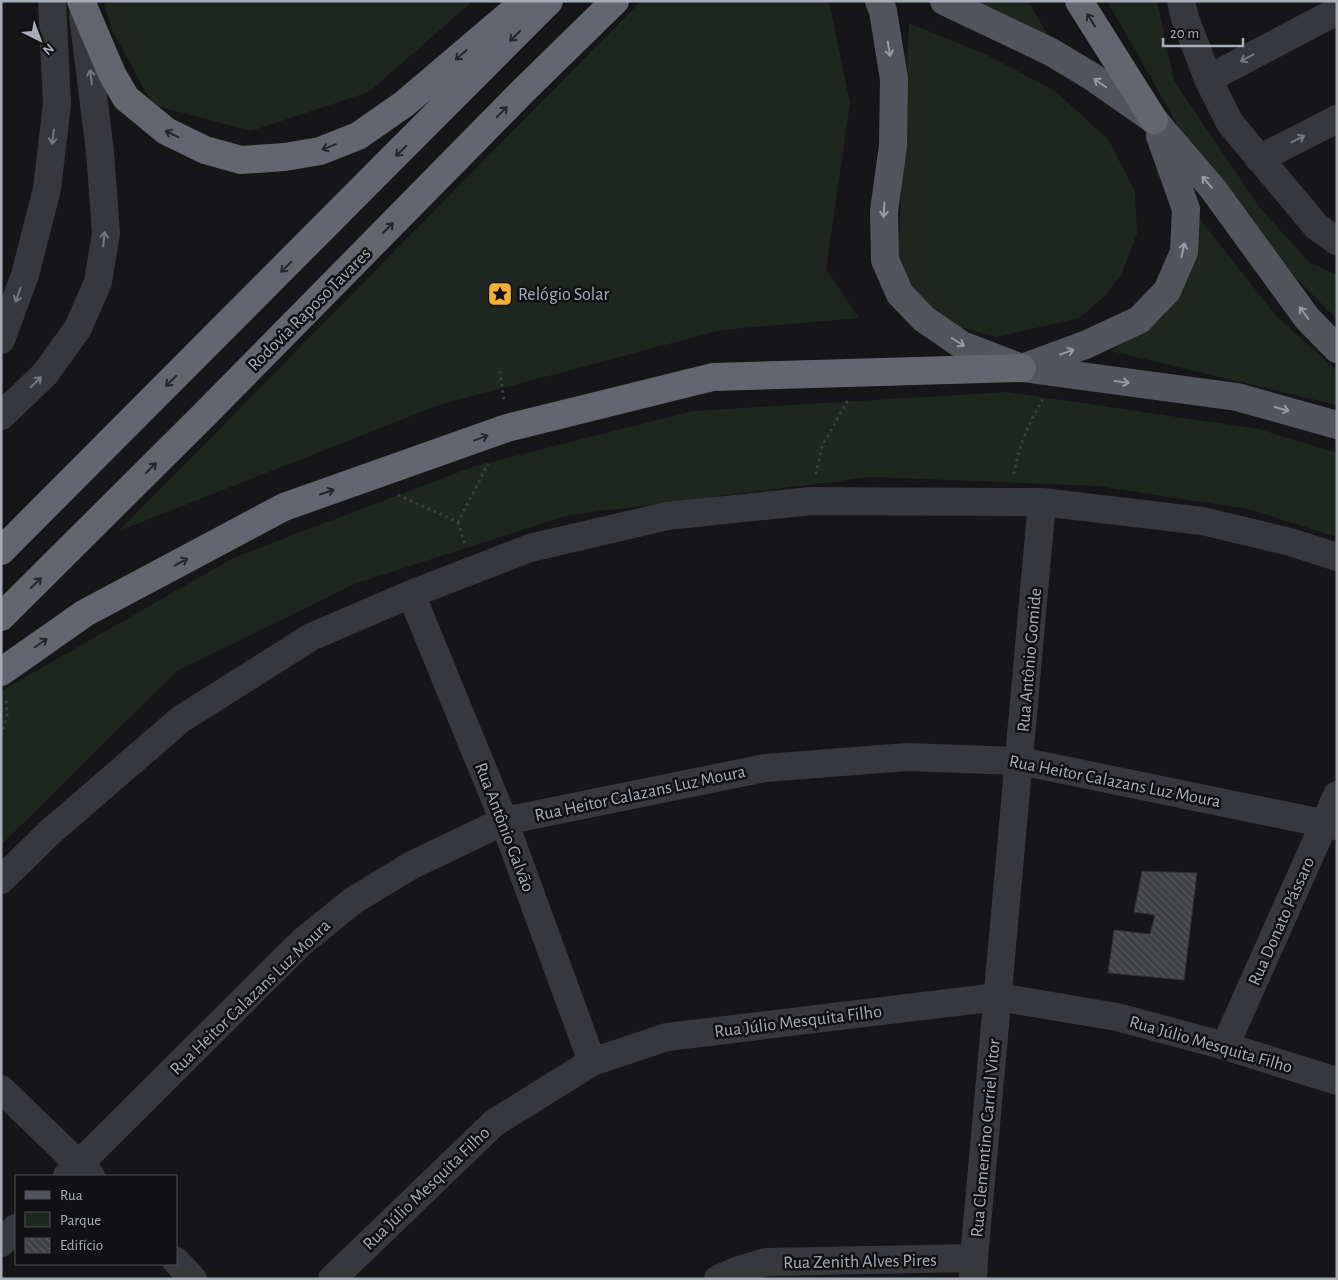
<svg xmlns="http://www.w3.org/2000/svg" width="1338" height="1280" font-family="'Alegreya Sans',sans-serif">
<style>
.green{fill:#1e261f}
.building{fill:url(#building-back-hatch);stroke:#303034}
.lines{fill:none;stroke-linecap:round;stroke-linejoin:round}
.path{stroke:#3d3f44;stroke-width:3;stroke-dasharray:2.5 4;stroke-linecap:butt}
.minor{stroke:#37383d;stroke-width:28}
.primary{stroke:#53555c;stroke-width:28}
.motorway{stroke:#63666e;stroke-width:28}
.oneway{stroke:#26262a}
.oneway2{stroke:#979ba6}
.oneway3{stroke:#757881}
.labels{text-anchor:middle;stroke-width:5;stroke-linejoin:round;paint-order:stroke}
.poi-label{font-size:18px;fill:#a8adb8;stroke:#111113;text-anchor:start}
.street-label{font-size:18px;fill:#a8adb8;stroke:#111113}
</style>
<defs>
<pattern id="building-back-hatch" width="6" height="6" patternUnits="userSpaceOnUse" patternTransform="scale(1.25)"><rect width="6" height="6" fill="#404145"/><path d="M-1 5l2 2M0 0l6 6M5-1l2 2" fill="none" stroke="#595a5e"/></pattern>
</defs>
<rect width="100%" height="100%" fill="#161618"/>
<path class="green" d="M103,1H473L369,92L251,131L153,105L112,30Z
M641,1H826L830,6L850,103L826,269L859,318L721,330L439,405L119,531Z
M960,1H1028L1056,49Z
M1107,1H1157L1174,81L1260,208L1309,262L1337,275V319L1297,279L1273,249L1180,129Z
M909,23L987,55L1055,91L1108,139L1135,192L1137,234L1121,275L1104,297L1079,318L997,337L945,323L914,293L898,257Z
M1199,218L1277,317L1337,371V405L1111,351L1162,318L1176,297Z
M1008,392L1259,429L1337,453V537L1248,509L1097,486L872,477L569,515L357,583L177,671L1,845V691L235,557L475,466L693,411Z"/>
<path class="building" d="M1142,871L1197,873L1184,980L1108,973L1114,930L1150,934L1155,915L1134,912Z"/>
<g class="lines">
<path class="path" d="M500,371L504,402
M816,474L822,446L848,400
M1014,474C1018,447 1030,421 1044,397
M398,495L458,522L488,464
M458,522L465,545
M1,735L7,716L6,697"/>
<path class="minor" d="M1181,1L1185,18L1208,79L1230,123L1316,226L1337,241
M1208,79L1337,11
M1259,159L1337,119
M1,340L25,275L47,189L57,104L52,1
M1,416L45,374L78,328L98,282L106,233L100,152L83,15
M411,594L504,821L592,1062
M1,880L49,833L181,719L311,637L411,594L530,548L667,516L812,501L1042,502L1202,521L1290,542L1337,557
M1225,1046L1337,795
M1,1089L91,1176
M67,1176L302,942L354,900L412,865L504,821L765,768L907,757L1020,761L1337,826
M1,1243L16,1228
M176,1261L193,1279
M332,1279L494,1123L592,1062L667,1037L998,997L1117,1017L1225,1046L1337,1081
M718,1279L736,1271L766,1262L974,1258
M973,1279L974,1258L1042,502"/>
<path class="primary" d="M879,1L883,11L894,79L893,146L884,211L885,260L900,294L924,319L962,345L1022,368L1237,397L1337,425
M944,1L1051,52L1091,76L1154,120L1213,189L1307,318L1337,349
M1025,367L1085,345L1139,320L1167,291L1184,252L1186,209L1160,136"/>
<path class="motorway" d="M81,1L112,74L126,98L166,131L205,150L241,160L285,157L320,151L358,136L404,104L525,1
M1079,1L1154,120
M1,551L549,1
M1,617L204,415L524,90L615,1
M1,672L85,613L284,507L507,428L713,377L1022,368"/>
</g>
<defs><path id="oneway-shaft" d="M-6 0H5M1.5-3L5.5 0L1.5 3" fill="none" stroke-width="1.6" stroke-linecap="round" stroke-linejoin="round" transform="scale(1.25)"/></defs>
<g class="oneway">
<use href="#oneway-shaft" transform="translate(1091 20) rotate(-122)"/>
<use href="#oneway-shaft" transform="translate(515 36) rotate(135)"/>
<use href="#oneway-shaft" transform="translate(461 55) rotate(139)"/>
<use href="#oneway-shaft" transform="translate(502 112) rotate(-45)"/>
<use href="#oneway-shaft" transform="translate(172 134) rotate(-154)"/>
<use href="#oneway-shaft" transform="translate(329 147) rotate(158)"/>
<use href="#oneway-shaft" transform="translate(401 151) rotate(135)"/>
<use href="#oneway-shaft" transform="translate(388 228) rotate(-45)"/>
<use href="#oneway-shaft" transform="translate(286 267) rotate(135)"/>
<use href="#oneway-shaft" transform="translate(171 381) rotate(135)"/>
<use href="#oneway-shaft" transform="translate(481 438) rotate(-20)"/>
<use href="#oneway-shaft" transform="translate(151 468) rotate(-45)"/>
<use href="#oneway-shaft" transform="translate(327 492) rotate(-19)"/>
<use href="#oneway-shaft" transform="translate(181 562) rotate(-28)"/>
<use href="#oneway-shaft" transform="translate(36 583) rotate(-45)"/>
<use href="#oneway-shaft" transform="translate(41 643) rotate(-35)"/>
</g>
<g class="oneway2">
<use href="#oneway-shaft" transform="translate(889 49) rotate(80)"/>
<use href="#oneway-shaft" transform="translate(1100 83) rotate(-145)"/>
<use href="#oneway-shaft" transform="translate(1207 182) rotate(-131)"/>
<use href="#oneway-shaft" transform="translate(884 210) rotate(93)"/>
<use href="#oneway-shaft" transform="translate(1183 250) rotate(-78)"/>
<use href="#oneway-shaft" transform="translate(1304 313) rotate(-127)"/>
<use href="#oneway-shaft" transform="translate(958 342) rotate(32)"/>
<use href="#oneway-shaft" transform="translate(1067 352) rotate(-20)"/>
<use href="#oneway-shaft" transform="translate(1122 382) rotate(8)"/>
<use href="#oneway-shaft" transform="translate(1282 409) rotate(16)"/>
</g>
<g class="oneway3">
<use href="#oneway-shaft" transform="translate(1247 58) rotate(152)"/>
<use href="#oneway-shaft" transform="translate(91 77) rotate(-97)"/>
<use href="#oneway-shaft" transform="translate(53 137) rotate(97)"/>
<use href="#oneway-shaft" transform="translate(1298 139) rotate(-27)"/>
<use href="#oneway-shaft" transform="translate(104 239) rotate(-83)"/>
<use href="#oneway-shaft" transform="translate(18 295) rotate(110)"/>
<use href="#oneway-shaft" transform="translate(36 382) rotate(-44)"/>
</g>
<defs>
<symbol id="sight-square" viewBox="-11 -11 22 22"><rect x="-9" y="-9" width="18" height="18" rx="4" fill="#f2b134" stroke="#111113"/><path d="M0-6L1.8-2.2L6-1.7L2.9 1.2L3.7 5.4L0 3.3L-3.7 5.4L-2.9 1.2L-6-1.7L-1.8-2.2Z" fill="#111"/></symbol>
</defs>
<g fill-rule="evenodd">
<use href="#sight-square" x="486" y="280" width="28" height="28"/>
</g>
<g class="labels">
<g class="poi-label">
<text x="518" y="300">Relógio Solar</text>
</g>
<g class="street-label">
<text transform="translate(309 309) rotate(-45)" y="6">Rodovia Raposo Tavares</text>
<text transform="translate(1029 660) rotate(-85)" y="6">Rua Antônio Gomide</text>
<text transform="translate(1115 781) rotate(11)" y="6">Rua Heitor Calazans Luz Moura</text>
<text transform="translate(640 793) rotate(-12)" y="6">Rua Heitor Calazans Luz Moura</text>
<text transform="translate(505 827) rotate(69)" y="6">Rua Antônio Galvão</text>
<text transform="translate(1281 921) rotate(-66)" y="6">Rua Donato Pássaro</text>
<text transform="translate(250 997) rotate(-44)" y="6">Rua Heitor Calazans Luz Moura</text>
<text transform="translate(798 1021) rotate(-7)" y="6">Rua Júlio Mesquita Filho</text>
<text transform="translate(1211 1044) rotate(16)" y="6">Rua Júlio Mesquita Filho</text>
<text transform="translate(985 1138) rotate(-85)" y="6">Rua Clementino Carriel Vitor</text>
<text transform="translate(426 1188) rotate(-44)" y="6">Rua Júlio Mesquita Filho</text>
<text transform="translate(860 1261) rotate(-1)" y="6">Rua Zenith Alves Pires</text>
</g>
</g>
<rect width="1338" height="1280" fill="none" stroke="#a8adb8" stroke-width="5"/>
<rect x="15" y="1175" width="162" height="90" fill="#111113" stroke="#4d4f55"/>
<rect x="25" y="1191" width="25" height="8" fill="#53555c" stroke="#4d4f55"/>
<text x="60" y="1200" font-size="15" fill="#a8adb8">Rua</text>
<rect x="25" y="1212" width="25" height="15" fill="#1e261f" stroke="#4d4f55"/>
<text x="60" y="1225" font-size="15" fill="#a8adb8">Parque</text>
<rect x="25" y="1238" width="25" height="15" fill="url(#building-back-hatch)" stroke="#4d4f55"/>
<text x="60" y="1250" font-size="15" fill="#a8adb8">Edifício</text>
<g transform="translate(40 40) rotate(138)" stroke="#111113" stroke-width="4" paint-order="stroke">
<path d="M0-4L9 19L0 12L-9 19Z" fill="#a8adb8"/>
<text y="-8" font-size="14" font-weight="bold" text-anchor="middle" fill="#a8adb8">N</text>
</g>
<path d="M1163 38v8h80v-8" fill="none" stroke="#a8adb8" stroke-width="2.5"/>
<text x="1170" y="38" font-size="15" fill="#a8adb8" stroke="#111113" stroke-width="4" paint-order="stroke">20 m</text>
</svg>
